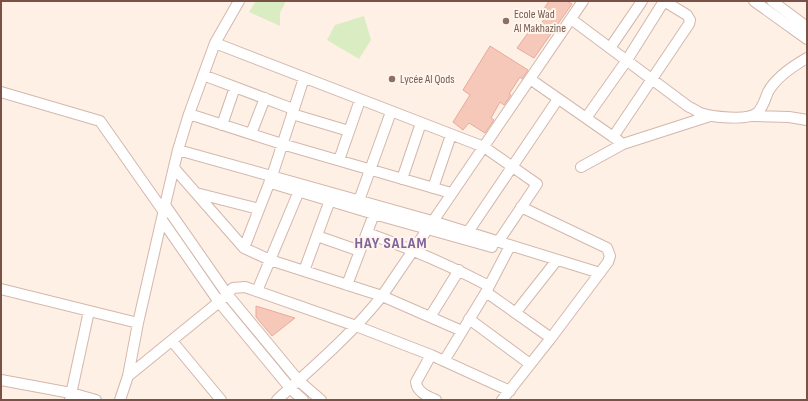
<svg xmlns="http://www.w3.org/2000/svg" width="808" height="401" font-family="'Sofia Sans Condensed',sans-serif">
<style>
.green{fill:#daedc2}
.building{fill:#f6c8ba;stroke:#e9aa99}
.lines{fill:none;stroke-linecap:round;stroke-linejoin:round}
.minor-casing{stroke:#d3b7ac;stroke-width:12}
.minor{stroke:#fff;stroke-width:10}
.education-dot{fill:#8d6e63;stroke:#fff5ec;stroke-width:1.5}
.labels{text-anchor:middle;stroke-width:4;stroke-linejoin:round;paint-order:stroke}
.education-label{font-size:12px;fill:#785e54;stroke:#fff5ec;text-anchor:start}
.district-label{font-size:16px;font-weight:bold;letter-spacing:1px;fill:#80639d;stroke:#fff5ec}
</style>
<rect width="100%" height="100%" fill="#fef0e5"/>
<path class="green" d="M256,1H286L280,13V26L249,12Z
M364,16L371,40L359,59L327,40L335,25Z"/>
<path class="building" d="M549,1H567L572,4L534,58L517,48L531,29L535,32L545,18L540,15Z
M490,46L528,70L522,79L520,77L509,94L511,95L504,105L500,102L491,118L494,120L485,133L469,123L463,130L453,122L470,95L463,90Z
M256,306L295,318L272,336L256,317Z"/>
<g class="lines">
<defs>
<path id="minor" d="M754,1L807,39
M772,1L807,27
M571,19L689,107C693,108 696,111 700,113C711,117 748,121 757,113C763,108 765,99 768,92C776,77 793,66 807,58
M215,43L484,147L537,184L498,242
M610,48L642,1
M203,75L293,109
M530,79L619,141
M1,92L100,121L164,212
M189,114L282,144L451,193
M292,114L349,131
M752,116L789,117L807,120
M586,118L627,60L664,1
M222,125L235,87
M251,134L265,98
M613,137L689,24L690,20L687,15L664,1
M178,150L432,221L600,273
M339,160L360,100
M581,167L623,144L710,116
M174,168L244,248L270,260L382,296L462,331
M402,179L421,123
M271,183L374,214L492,247
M433,188L451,135
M196,193L259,209
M165,205L227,294L299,381L321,400
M357,206L391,112
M162,220L219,302L290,388L303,400
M468,232L558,99
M367,233C409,248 449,265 489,286
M317,236L360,251
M510,246L486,292L551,338
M244,248L272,176L304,78
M304,271L330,200
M347,285L374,214
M1,289L138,323
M257,291L299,191
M516,312L557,260
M430,317L459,270
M469,319L530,364
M172,341L221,400
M431,355L416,382C417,392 427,396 436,400
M444,361L486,292
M128,376L219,302L233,288L245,287L356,326L431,355L510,391
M1,380L71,393L96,400
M70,399L89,311
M120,400L128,376L138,323L165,205L178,150L189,114L215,43L239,1
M277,400C313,367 351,335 382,296L583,1
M502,400L551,338L608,262L610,256L607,248L521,207"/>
</defs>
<use href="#minor" class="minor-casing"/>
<use href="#minor" class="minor"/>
</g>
<g class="education-dot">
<circle cx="506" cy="21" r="4"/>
<circle cx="392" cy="79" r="4"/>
</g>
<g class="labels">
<g class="education-label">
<text x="514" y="18">Ecole Wad<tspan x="514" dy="14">Al Makhazine</tspan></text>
<text x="400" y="83">Lycée Al Qods</text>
</g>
<g class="district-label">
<text x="391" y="248">HAY SALAM</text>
</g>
</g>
<rect width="808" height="401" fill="none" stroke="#795147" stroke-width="4"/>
</svg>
